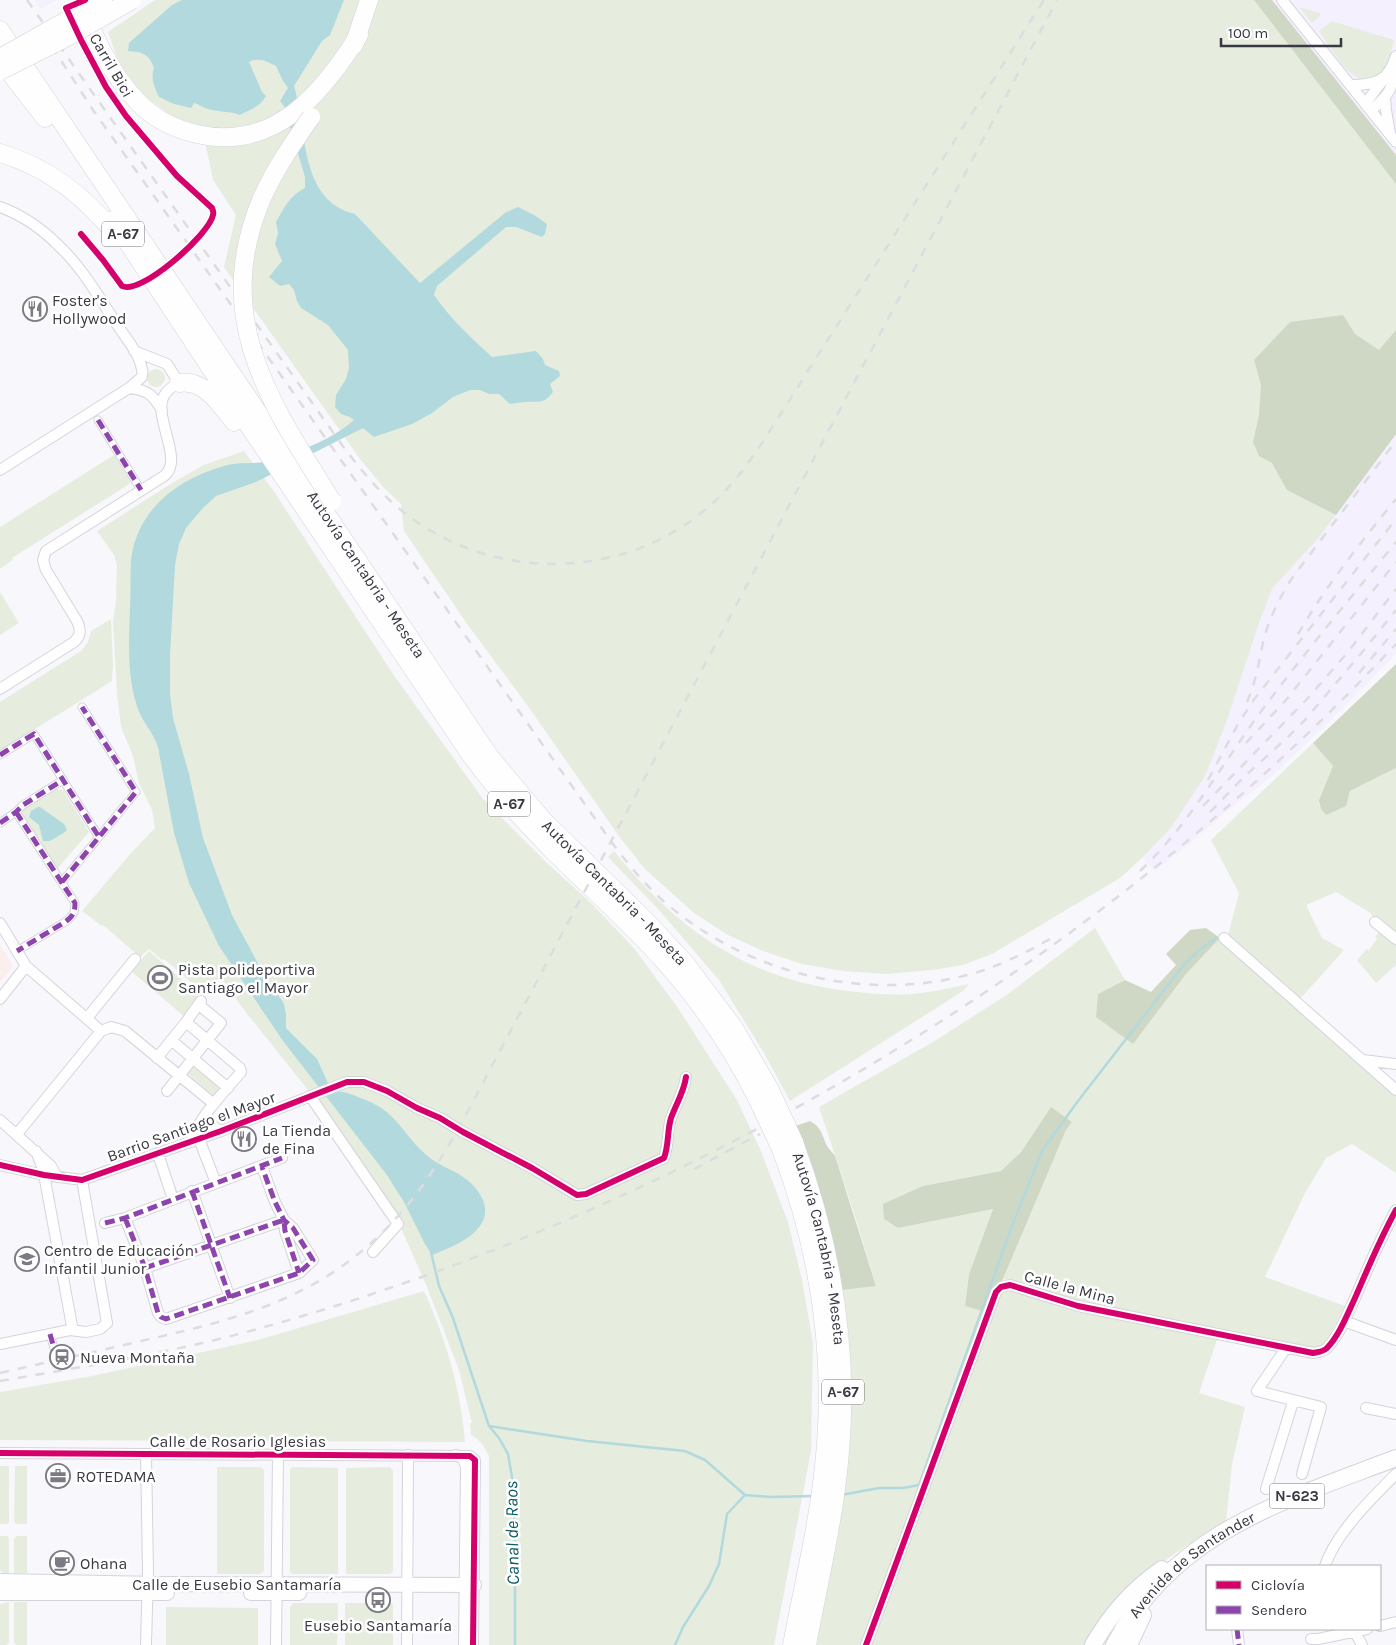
<svg xmlns="http://www.w3.org/2000/svg" width="1396" height="1645" font-family="Karla,sans-serif">
<style>
.built{fill:#f4f0fe}
.education{fill:#faeeee}
.green{fill:#e6edde}
.forest{fill:#cfd8c4}
.water{fill:#b1d9de}
.lines{fill:none;stroke-linecap:round;stroke-linejoin:round}
.stream{stroke:#b1d9de;stroke-width:2.5}
.pedestrian-casing{stroke:#d5d3db;stroke-width:9}
.minor-casing{stroke:#d5d3db;stroke-width:12}
.secondary-casing{stroke:#d5d3db;stroke-width:16}
.trunk-casing{stroke:#d5d3db;stroke-width:18}
.motorway-casing{stroke:#d5d3db;stroke-width:19}
.pedestrian{stroke:#fefeff;stroke-width:7}
.minor{stroke:#fefeff;stroke-width:10}
.secondary{stroke:#fefeff;stroke-width:14}
.trunk{stroke:#fefeff;stroke-width:16}
.motorway{stroke:#fefeff;stroke-width:18}
.rail{stroke:#dddcde;stroke-width:2.5;stroke-dasharray:9 9;stroke-linecap:butt}
.motorway-bridge-casing{stroke:#d5d3db;stroke-width:19;stroke-linecap:butt}
.motorway-bridge{stroke:#fefeff;stroke-width:18}
.quiet{stroke:#8e44ad;stroke-width:5;stroke-dasharray:10 5;stroke-linecap:butt}
.cycleway-casing{stroke:#fff;stroke-width:9}
.cycleway{stroke:#d6006c;stroke-width:6}
.labels{text-anchor:middle;stroke-width:5;stroke-linejoin:round;paint-order:stroke}
.shield{fill:#fff;stroke:#75747b;stroke-width:1}
.shield-label{font-size:15px;font-weight:bold;fill:#3a3842}
.street-label{font-size:16px;fill:#3a3842;stroke:#fff}
.poi-label{font-size:16px;fill:#3a3842;stroke:#fff;text-anchor:start}
.water-label{font-size:18px;font-style:italic;fill:#0e5f64;stroke:#fff}
</style>
<rect width="100%" height="100%" fill="#f8f7fc"/>
<path class="built" d="M34,0H57L41,9Z
M1273,0H1396V155L1285,16Z
M1396,434V654L1332,719L1271,777L1227,811L1188,845L1155,871L1142,858L1170,829L1272,589L1320,536Z"/>
<path class="education" d="M0,945L13,966L0,982Z"/>
<path class="green" d="M155,0H1272L1396,155V434L1320,536L1272,589L1259,623L1226,723L1205,776L1170,829L1142,858L1120,878L992,954L963,965L933,970L886,974L843,971L802,964L763,951L728,935L694,913L645,869L621,839L527,705L465,621L404,531L401,504L384,488L360,459L224,267L236,215L213,180L202,127L171,116L142,94L119,63L108,32Z
M1299,7L1320,13V16L1312,23Z
M1332,21L1394,40C1392,48 1390,58 1386,66C1384,72 1379,77 1373,79C1350,87 1329,44 1319,31Z
M147 378a9 9 0 1 1 18 0a9 9 0 1 1-18 0Z
M244,451L275,493L393,674L483,799L548,864L590,902L634,948L678,1008L737,1100L760,1149L788,1222L802,1280L813,1343L811,1451L774,1645H489V1456C485,1448 480,1439 471,1435L470,1423H472L459,1370L427,1287L394,1212L308,1090L241,1006L227,985L219,978L186,1018L131,971L149,951L189,986L192,983L164,959L162,960L149,949L140,957L103,925L102,926L82,911L131,853L155,828L152,810L139,783L133,756L121,727L117,694L113,621L116,601L117,565L114,555L97,531L172,483L204,465Z
M114,455L131,483L12,558L13,560L0,569V527Z
M0,592L19,623L0,635Z
M111,619L113,664L112,681L0,751V702L81,651L88,642L91,631Z
M1313,743L1333,766L1319,800L1350,791L1396,768V936L1369,912L1336,892L1306,905L1322,938L1344,950L1300,999L1227,939L1239,893L1211,840Z
M57,789L63,790L89,832L57,869L24,817L22,813L25,808Z
M614,851C677,929 746,979 848,991C872,994 897,996 921,993C937,991 953,987 969,984L963,991L790,1101L764,1053L719,980L659,910L608,857Z
M1095,928L1125,980L1098,994L1133,1043L1186,974L1220,938L1396,1092V1173L1352,1144L1326,1158L1304,1195L1265,1277L1345,1306L1325,1344L1317,1348L1121,1311L1065,1299L1003,1279L1066,1130L1072,1122L1051,1108L1021,1152L1001,1171L923,1186L898,1228L993,1209L969,1274L965,1306L985,1312L862,1645H814L842,1290L876,1285L854,1213L819,1107L933,1042L1008,994Z
M1381,929L1396,941V965L1376,983L1357,960L1367,949L1369,950L1377,939L1375,937Z
M193,1066L221,1089L215,1097L187,1073Z
M1008,1290L1076,1312L1218,1337L1199,1393L1245,1407L1232,1464L1226,1521L1180,1550L1138,1580L1087,1645H871L1000,1296L1003,1291Z
M424,1291C446,1339 461,1390 465,1442L0,1440V1392L92,1376L258,1340Z
M0,1466H9V1522L7,1524H0Z
M15,1466H27V1524H17L14,1522Z
M217,1467H261L264,1470V1571L260,1574H217Z
M293,1467L338,1468V1574H293L290,1572V1469Z
M390,1467L393,1470V1572L390,1574H346V1468Z
M0,1536H7L9,1539V1573H3L0,1570Z
M17,1536H27V1573H14V1539Z
M9,1602V1643L6,1645H0V1604Z
M14,1602H27V1645H16L14,1642Z
M293,1603H338L337,1645H290V1607Z
M345,1603H391L393,1605V1645H345Z
M166,1607L258,1608V1645H166Z"/>
<path class="forest" d="M1254,0H1272L1396,155V184Z
M1343,315L1355,334L1379,350L1396,330V434L1336,515L1287,490L1272,463L1259,456L1253,442L1259,415L1261,385L1254,360L1290,322Z
M1396,664V768L1350,791L1346,806L1326,815L1321,809L1319,800L1333,766L1313,743Z
M1206,928L1220,938L1186,974L1133,1044L1096,1017L1098,994L1125,980L1151,992L1176,965L1166,954L1190,930Z
M1051,1107L1072,1122L1066,1130L1003,1279L985,1312L965,1306L969,1274L993,1209L898,1228L884,1219L883,1204L923,1186L1001,1171L1021,1152Z
M810,1121C822,1127 822,1136 827,1146C829,1149 833,1153 835,1156L876,1286L842,1290L835,1248L819,1193L795,1126Z"/>
<path class="water" d="M182,0H344L330,35L322,41L294,86C307,129 299,201 355,214L420,283L505,213L518,207L534,215L547,224L545,234L542,237L516,227H506L437,286L434,295C450,318 471,338 492,357L536,351L543,359L545,365L559,371L560,376L550,384L553,392C544,404 540,401 527,402C522,402 516,403 510,404L499,394H489L480,390H470L453,397L432,413L412,424L374,437L363,428L256,482L216,496L202,509L186,528L179,544L175,565L170,655V694L173,718L189,774L203,838L232,915L261,969L284,1004L286,1014V1028L317,1059L332,1092C343,1091 349,1093 358,1097C400,1111 400,1134 430,1158C441,1167 455,1170 466,1179C473,1184 479,1191 483,1200C495,1230 455,1246 432,1255L425,1244L404,1202L387,1175L283,1041L219,946L189,883L174,833L158,747C153,731 140,720 136,703C127,673 129,640 130,609C131,593 130,576 131,560C137,509 178,479 224,466C238,462 251,464 265,462C271,461 278,458 283,456C309,448 333,438 354,420L350,417L341,414L335,407L336,395L346,379L349,368L348,350L328,325L301,308L297,301L294,290L289,284L280,286L269,277L282,261L275,244L278,233L276,222C284,208 290,195 305,188V177L284,106L280,101L288,88L283,81L276,66C266,61 259,57 249,62L262,92L266,96C260,107 250,109 240,115C230,111 219,112 208,109C203,108 199,104 194,103L191,108L174,104L159,97C155,89 150,77 154,68C149,54 143,52 128,51L129,43L172,5Z
M38,807H40L64,824L67,830L65,832L50,841H43L39,825L29,817L31,811Z"/>
<g class="lines">
<path class="stream" d="M431,1252L439,1286L453,1318L489,1426L499,1438L508,1454L512,1477L515,1530V1645
M489,1426L587,1441L685,1451L705,1460L745,1495L772,1497L813,1496
M841,1495L879,1488H903L919,1485L1012,1226L1042,1151L1078,1101L1182,967L1198,951L1216,938
M675,1645L683,1627L709,1586L719,1564L727,1514L745,1495"/>
<defs>
<path id="pedestrian" d="M98,420L141,490
M0,755L34,734L99,837
M16,812L75,903C75,913 73,916 65,922L17,951
M0,823L16,812L23,805L63,780
M62,882L136,792L82,707
M50,1334L54,1348"/>
<path id="minor" d="M1282,0L1396,142
M1350,85C1375,85 1388,82 1396,56
M1385,98L1386,110L1390,134
M1365,104L1383,80
M1371,111C1389,94 1393,91 1394,65
M0,207C22,215 42,229 58,245C83,268 101,301 120,329C128,341 140,355 142,370C143,372 142,375 142,377L129,388L0,470
M129,388C147,390 153,394 162,411
M0,689L74,642C81,636 81,630 77,621L46,570L43,560L46,551L164,476C185,461 152,416 164,396C167,390 173,386 179,383L167,364L134,351
M1375,922L1396,939
M0,923L26,966L101,1031
M1224,938L1396,1090
M0,999L26,966
M87,1018L135,959
M186,1022L201,1001
M171,1040L228,1088
M157,1058L186,1022L240,1068L241,1072C225,1091 198,1118 191,1142
M1363,1060L1396,1064
M167,1091L221,1023L199,1005
M310,1096L398,1224L373,1252
M0,1120L51,1166L57,1177
M203,1120L221,1131
M17,1134L101,1031L111,1027L125,1031L214,1104
M199,1139L216,1183
M36,1151L43,1169L72,1326
M158,1154L173,1199
M0,1165L44,1175L82,1180L221,1131L347,1082H364L387,1091L417,1108L440,1118L463,1132L532,1168L577,1195L586,1194L664,1158C669,1145 667,1131 671,1118C676,1104 684,1092 686,1077
M192,1191L230,1298
M125,1218L145,1268L158,1313L161,1317L166,1319L299,1273L313,1260L293,1228L284,1220L275,1202L262,1167
M105,1223L125,1218L282,1158
M145,1268L284,1220L285,1231L299,1273
M1344,1321L1396,1340
M0,1344L70,1330L86,1332L100,1329L107,1323L82,1180
M1286,1348L1257,1391L1321,1407L1302,1474
M1366,1408L1396,1414
M0,1453L470,1456L475,1460L473,1645
M456,1455L463,1459L466,1467L464,1645
M1266,1489L1293,1402
M1325,1566C1336,1533 1371,1499 1396,1474
M1380,1626L1396,1622
M1237,1629L1239,1645
M1355,1632L1362,1645
M1311,1639H1318L1367,1629
M146,1645L148,1572L146,1454
M276,1645L278,1454
M407,1645L408,1455
M866,1645L996,1292L1001,1287L1010,1285L1078,1306L1313,1353C1318,1352 1323,1352 1327,1348C1339,1336 1348,1313 1355,1298C1368,1268 1380,1239 1396,1210"/>
<path id="secondary" d="M0,1581L160,1584L474,1585
M0,1593H167
M251,1593H299"/>
<g id="trunk">
<path d="M1093,1645C1110,1615 1133,1589 1162,1569"/>
<path id="s1" d="M1114,1645C1175,1531 1284,1501 1396,1458"/>
<path d="M1129,1645L1143,1615"/>
</g>
<g id="motorway">
<path d="M79,0C94,36 110,73 137,101C153,118 174,129 197,134C274,152 322,94 359,35"/>
<path id="s2" d="M0,30L490,757L543,820L644,919L685,963L734,1028L770,1090"/>
<path d="M354,45L369,0"/>
<path d="M0,60L45,118"/>
<path d="M0,153C48,167 85,196 116,235"/>
<path d="M113,220L235,405L470,754C491,782 512,809 536,833C577,877 623,915 663,960C700,1001 732,1048 757,1098"/>
<path d="M179,383C204,379 220,404 234,422"/>
<path id="s3" d="M794,1142C831,1242 849,1345 840,1451C835,1516 819,1580 807,1645"/>
<path d="M781,1149C820,1252 836,1356 824,1466C818,1526 803,1586 792,1645"/>
</g>
</defs>
<use href="#pedestrian" class="pedestrian-casing"/>
<use href="#minor" class="minor-casing"/>
<use href="#secondary" class="secondary-casing"/>
<use href="#trunk" class="trunk-casing"/>
<use href="#motorway" class="motorway-casing"/>
<use href="#pedestrian" class="pedestrian"/>
<use href="#minor" class="minor"/>
<use href="#secondary" class="secondary"/>
<use href="#trunk" class="trunk"/>
<use href="#motorway" class="motorway"/>
<path class="rail" d="M27,0L342,445C361,470 381,495 406,514C491,580 615,581 700,514C727,493 747,466 766,437L1044,0
M42,31L93,110L613,844C627,863 642,881 660,898C744,974 869,1005 978,972C1003,964 1027,952 1050,939
M1298,634C1326,586 1361,542 1396,499
M1359,673L1396,629
M1247,702C1256,682 1259,660 1264,638C1270,617 1280,597 1292,578L1396,441
M1246,743L1286,700L1396,562
M1208,780L1238,724L1255,698L1396,519
M1203,806L1308,698L1348,652L1396,589
M1210,812L1244,777L1289,736L1305,720L1364,650L1396,610
M1140,871C1187,827 1219,769 1257,717C1301,657 1349,600 1396,542
M694,1169L760,1134
M0,1373C47,1362 94,1352 141,1341C243,1318 326,1297 399,1215C430,1180 453,1139 475,1098L1057,0
M0,1381C87,1366 176,1352 261,1328C684,1210 1096,966 1396,644"/>
<defs>
<path id="motorway-bridge" d="M0,58L103,0
M0,71L73,34L132,0
M311,117C293,143 275,169 262,198C211,319 270,402 332,501
M770,1090L794,1142
M757,1098L781,1149"/>
</defs>
<use href="#motorway-bridge" class="motorway-bridge-casing"/>
<use href="#motorway-bridge" class="motorway-bridge"/>
<path class="quiet" d="M98,420L141,490
M0,755L34,734L99,837
M16,812L75,903C75,913 73,916 65,922L17,951
M0,823L16,812L23,805L63,780
M62,882L136,792L82,707
M192,1191L230,1298
M125,1218L145,1268L158,1313L161,1317L166,1319L299,1273L313,1260L293,1228L284,1220L275,1202L262,1167
M105,1223L125,1218L282,1158
M145,1268L284,1220L285,1231L299,1273
M50,1334L54,1348
M1237,1629L1239,1645"/>
<defs>
<path id="cycleway" d="M81,234L103,260L122,286C140,296 209,235 213,215C214,212 213,211 212,208L177,176L126,116L106,87L81,40L66,8L85,0
M0,1165L44,1175L82,1180L221,1131L347,1082H364L387,1091L417,1108L440,1118L463,1132L532,1168L577,1195L586,1194L664,1158C669,1145 667,1131 671,1118C676,1104 684,1092 686,1077
M0,1453L470,1456L475,1460L473,1645
M866,1645L996,1292L1001,1287L1010,1285L1078,1306L1313,1353C1318,1352 1323,1352 1327,1348C1339,1336 1348,1313 1355,1298C1368,1268 1380,1239 1396,1210"/>
</defs>
<use href="#cycleway" class="cycleway-casing"/>
<use href="#cycleway" class="cycleway"/>
</g>
<defs>
<symbol id="restaurant-ring" viewBox="-11 -11 22 22"><circle r="9.5" fill="#fff" stroke="#7c7b83" stroke-width="1.5"/><path d="M-5-6h1v4h1v-4h1v4h1v-4h1v5L-1.5 .5V6h-2V.5L-5-1ZM5-6V6H3V1.5H1.5Q1.5-4 5-6Z" fill="#7c7b83"/></symbol>
<symbol id="stadium-ring" viewBox="-11 -11 22 22"><circle r="9.5" fill="#fff" stroke="#7c7b83" stroke-width="1.5"/><path d="M0-5a6.5 5 0 1 0 0 10a6.5 5 0 1 0 0-10ZM-3.5-1.8h7v3.6h-7Z" fill="#7c7b83"/></symbol>
<symbol id="school-ring" viewBox="-11 -11 22 22"><circle r="9.5" fill="#fff" stroke="#7c7b83" stroke-width="1.5"/><path d="M0-5L7-2L0 1L-7-2ZM-4 1L0 2.5L4 1V4Q0 6-4 4Z" fill="#7c7b83"/></symbol>
<symbol id="station-ring" viewBox="-11 -11 22 22"><circle r="9.5" fill="#fff" stroke="#7c7b83" stroke-width="1.5"/><path d="M-3-6H3Q5-6 5-4V2Q5 4 3 4L4.5 6H3L1.5 4h-3L-3 6H-4.5L-3 4Q-5 4-5 2V-4Q-5-6-3-6ZM-3.5-4v3h7v-3ZM-3.5 1v1.5H-2V1ZM2 1v1.5H3.5V1Z" fill="#7c7b83"/></symbol>
<symbol id="office-ring" viewBox="-11 -11 22 22"><circle r="9.5" fill="#fff" stroke="#7c7b83" stroke-width="1.5"/><path d="M-6-3h4V-5.5h4V-3h4V5H-6ZM-1-4.5V-3h2v-1.5ZM-6 0V1H6V0Z" fill="#7c7b83"/></symbol>
<symbol id="cafe-ring" viewBox="-11 -11 22 22"><circle r="9.5" fill="#fff" stroke="#7c7b83" stroke-width="1.5"/><path d="M-5.5-4.5H6V0H3Q3 3.5 0 3.5H-2.5Q-5.5 3.5-5.5 0ZM3-3.2v2h1.7v-2ZM-6 4.5H4V6H-6Z" fill="#7c7b83"/></symbol>
<symbol id="bus-ring" viewBox="-11 -11 22 22"><circle r="9.5" fill="#fff" stroke="#7c7b83" stroke-width="1.5"/><path d="M-5-6H5V4H4V6H2V4H-2V6H-4V4H-5ZM-3.5-4V0h7V-4ZM-3.5 1.2v1.5H-2V1.2ZM2 1.2v1.5H3.5V1.2Z" fill="#7c7b83"/></symbol>
</defs>
<g fill-rule="evenodd">
<use href="#restaurant-ring" x="21" y="295" width="28" height="28"/>
<use href="#stadium-ring" x="146" y="964" width="28" height="28"/>
<use href="#restaurant-ring" x="230" y="1125" width="28" height="28"/>
<use href="#school-ring" x="13" y="1245" width="28" height="28"/>
<use href="#station-ring" x="48" y="1343" width="28" height="28"/>
<use href="#office-ring" x="44" y="1462" width="28" height="28"/>
<use href="#cafe-ring" x="48" y="1549" width="28" height="28"/>
<use href="#bus-ring" x="364" y="1586" width="28" height="28"/>
</g>
<g class="labels">
<g class="shield">
<rect x="102" y="221.5" width="42" height="25" rx="4"/>
<rect x="488" y="791.5" width="42" height="25" rx="4"/>
<rect x="822" y="1379.5" width="42" height="25" rx="4"/>
<rect x="1269.5" y="1483.5" width="55" height="25" rx="4"/>
</g>
<g class="shield-label">
<text x="123" y="239">A-67</text>
<text x="509" y="809">A-67</text>
<text x="843" y="1397">A-67</text>
<text x="1297" y="1501">N-623</text>
</g>
<g class="street-label">
<text transform="translate(112 65) rotate(60)" y="6">Carril Bici</text>
<text dy="6" stroke="none"><textPath href="#s2" startOffset="656">Autovía Cantabria - Meseta</textPath></text>
<text dy="6" stroke="none"><textPath href="#s2" startOffset="1061">Autovía Cantabria - Meseta</textPath></text>
<text transform="translate(191 1126) rotate(-20)" y="6">Barrio Santiago el Mayor</text>
<text dy="6" stroke="none"><textPath href="#s3" startOffset="110">Autovía Cantabria - Meseta</textPath></text>
<text transform="translate(1070 1287) rotate(15)" y="6">Calle la Mina</text>
<text x="238" y="1447">Calle de Rosario Iglesias</text>
<text dy="6" stroke="none"><textPath href="#s1" startOffset="114">Avenida de Santander</textPath></text>
<text x="237" y="1590">Calle de Eusebio Santamaría</text>
</g>
<g class="poi-label">
<text x="52" y="306">Foster's<tspan x="52" dy="18">Hollywood</tspan></text>
<text x="178" y="975">Pista polideportiva<tspan x="178" dy="18">Santiago el Mayor</tspan></text>
<text x="262" y="1136">La Tienda<tspan x="262" dy="18">de Fina</tspan></text>
<text x="44" y="1256">Centro de Educación<tspan x="44" dy="18">Infantil Junior</tspan></text>
<text x="80" y="1363">Nueva Montaña</text>
<text x="76" y="1482">ROTEDAMA</text>
<text x="80" y="1569">Ohana</text>
<text x="378" y="1631" text-anchor="middle">Eusebio Santamaría</text>
</g>
<g class="water-label">
<text transform="translate(512 1533) rotate(-91)" y="6">Canal de Raos</text>
</g>
</g>
<rect x="1206" y="1565" width="175" height="65" fill="#ffffff" stroke="#b0afb3"/>
<rect x="1216" y="1581" width="25" height="8" fill="#d6006c" stroke="#b0afb3"/>
<text x="1251" y="1590" font-size="15" fill="#3a3842">Ciclovía</text>
<rect x="1216" y="1606" width="25" height="8" fill="#8e44ad" stroke="#b0afb3"/>
<text x="1251" y="1615" font-size="15" fill="#3a3842">Sendero</text>
<path d="M1221 38v8h120v-8" fill="none" stroke="#3a3842" stroke-width="2.5"/>
<text x="1228" y="38" font-size="15" fill="#3a3842" stroke="#ffffff" stroke-width="4" paint-order="stroke">100 m</text>
</svg>
